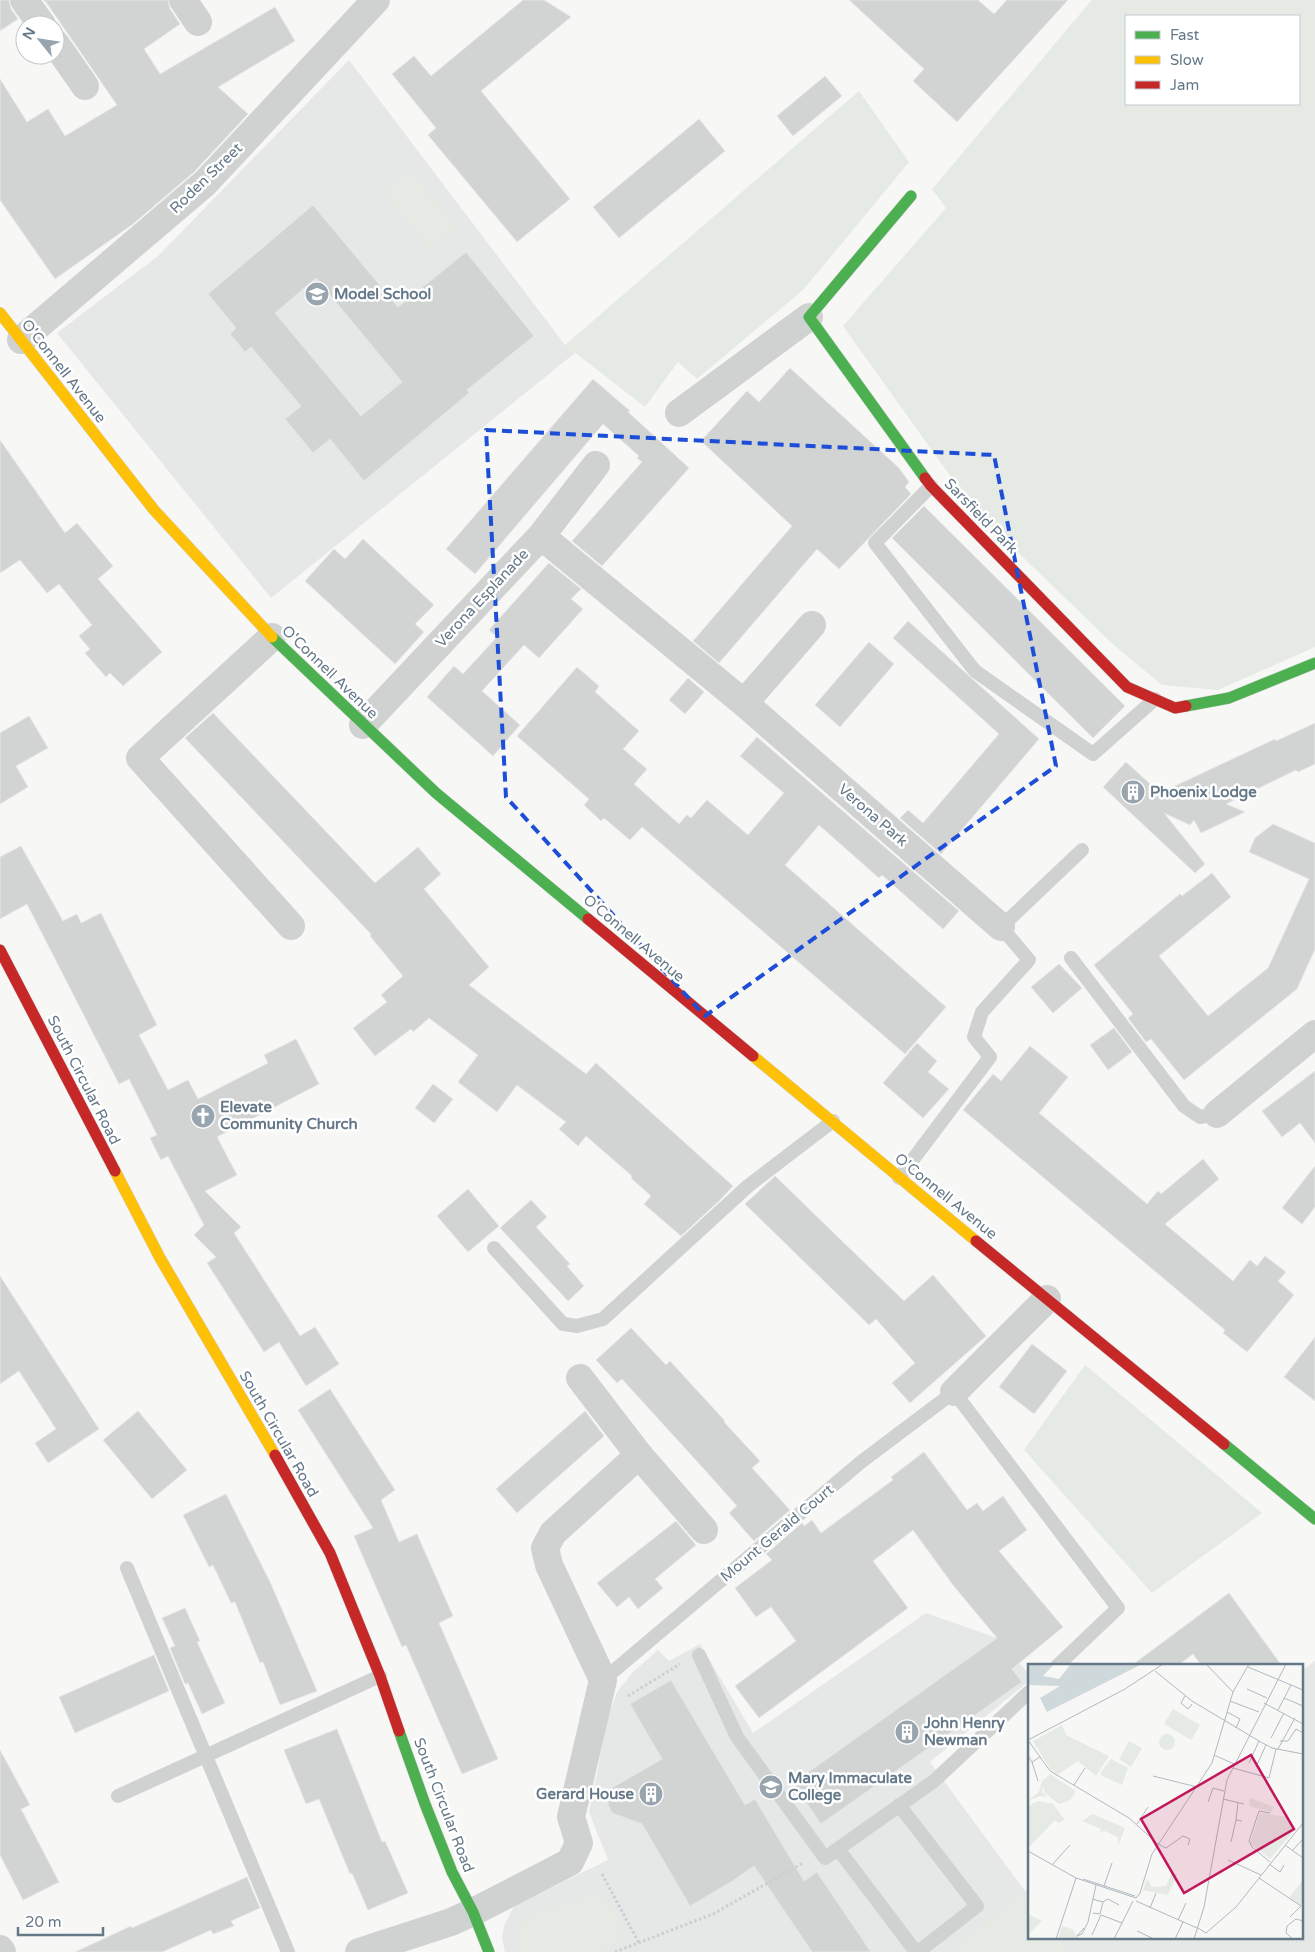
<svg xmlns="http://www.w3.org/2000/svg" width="1315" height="1952" font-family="'Varela Round',sans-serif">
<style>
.built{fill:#e6e7e7}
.green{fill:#e6eae4;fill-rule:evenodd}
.building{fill:#d2d3d3;stroke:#e6e6e6;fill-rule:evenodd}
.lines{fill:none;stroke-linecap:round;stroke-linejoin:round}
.fast-casing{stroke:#d3d5d5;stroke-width:12}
.slow-casing{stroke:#d3d5d5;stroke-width:12}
.jam-casing{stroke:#d3d5d5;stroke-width:12}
.path{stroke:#cccecf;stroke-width:3;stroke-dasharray:2.5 2.5;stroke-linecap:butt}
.lane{stroke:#d0d2d2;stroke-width:14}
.street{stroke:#d0d2d2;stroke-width:28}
.fast{stroke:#4caf50;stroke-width:11}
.slow{stroke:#ffc107;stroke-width:11}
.jam{stroke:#c62828;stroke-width:11}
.marked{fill:none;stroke:#1d4ed8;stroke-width:4;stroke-dasharray:10 6;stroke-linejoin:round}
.labels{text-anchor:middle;stroke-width:5;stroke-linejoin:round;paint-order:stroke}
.street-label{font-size:15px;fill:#657888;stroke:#fff}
.poi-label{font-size:15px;font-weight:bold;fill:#657888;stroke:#fff;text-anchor:start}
.inset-road{fill:none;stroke:#b0b9c0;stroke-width:1}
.view{fill:#c2185b;fill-opacity:0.15;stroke:#c2185b;stroke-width:2.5}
.inset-edge{fill:none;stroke:#657888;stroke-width:2.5}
</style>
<rect width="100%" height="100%" fill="#f7f7f6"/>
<path class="built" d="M349,60L565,345L575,353L271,598L57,333L158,256Z
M926,1613L997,1638L1029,1674V1681L930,1762L1025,1891L1029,1888V1938H1301V1671L1315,1661V1952H505L502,1938L504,1926L514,1906L608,1860L589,1812L608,1717L617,1692L633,1672L658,1650L669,1661L700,1644L753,1733Z"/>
<path class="green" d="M1092,0H1315V647L1218,690L1162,685L1117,648L976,512L843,326L946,208L932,189ZM1126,16H1299V104H1126Z
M859,91L909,162L804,289L697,379L678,362L645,407L565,345Z
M410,170L457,227L430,249L383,193Z
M1085,1365L1262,1513L1152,1593L1024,1450Z
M595,1891C614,1895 619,1925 625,1941L596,1952H520C515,1939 516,1928 525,1918Z
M1023,1893L1029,1900V1938H1058L1069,1952H956L954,1949Z"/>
<path class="building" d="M0,0H9L11,9L18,19L0,31Z
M43,0H168L170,9L180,24L144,49L160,74L275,7L295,41L218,87L248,114L194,172L133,224L55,279L0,200V79L27,122L48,109L65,136L117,105L46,2Z
M523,0H544L571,17L481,91L570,199L517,242L428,135L436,128L392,74L414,56L431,76Z
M849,0H978L994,14L1007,0H1068L957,122L913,81L924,69Z
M825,76L842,96L793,136L777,116Z
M699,119L725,151L619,238L593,207Z
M313,205L398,307L466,252L534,336L467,390L469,393L364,481L330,439L313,453L285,419L301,406L251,347L245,352L230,334L236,328L208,294ZM316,278L402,382L361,416L275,313Z
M790,368L899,468L909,482L905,487L911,494L839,569L817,549L719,663L693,641L792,526L701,441L747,391L759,402Z
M593,379L630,411L628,412L689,468L602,566L572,541L642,462L637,458L639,456L603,424L475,574L446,549Z
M0,440L65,533L77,523L113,566L98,579L162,652L123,686L110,673L106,677L85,653L90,649L79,636L92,625L59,584L47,593L20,560L0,573Z
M924,506L1125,706L1093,738L892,538Z
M363,539L434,605L415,624L424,632L395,664L305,581L334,549L345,559Z
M549,563L581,589L571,599L583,609L539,658L524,645L482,691L520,725L493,756L427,697L454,666L463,674L497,637L489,630Z
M908,621L1039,739L941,854L900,818L908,810L923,823L999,734L893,638Z
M869,642L894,664L840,727L815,705Z
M577,667L599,686L595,692L639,731L623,749L647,769L634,784L679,824L687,815L691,818L707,800L748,835L784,793L740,756L757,737L959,911L943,929L882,875L879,878L819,825L785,865L946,1007L905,1054L642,827L630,840L604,818L601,821L584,805L589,799L517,736Z
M688,678L704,692L685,714L669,700Z
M213,713L375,883L418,847L441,874L424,889L489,967L469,985L586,1074L596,1063L733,1186L721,1199L681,1236L644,1204L651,1196L631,1178L632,1176L586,1136L578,1146L559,1129L566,1122L517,1085L497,1112L458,1082L478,1055L429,1018L413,1032L411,1029L375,1056L353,1028L387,1002L381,995L403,976L370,936L371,934L185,738Z
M29,716L48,748L16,766L28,787L0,804V733Z
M1315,723V764L1298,772L1296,770L1226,804L1245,812L1201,833L1194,820L1190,825L1164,813L1205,864L1195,873L1103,787L1126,762L1160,793L1275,739L1276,741Z
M1273,824L1315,843V949L1297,989L1184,1080L1151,1039L1146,1042L1128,1018L1133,1014L1094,965L1180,894L1182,896L1212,873L1231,897L1159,956L1208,1016L1268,968L1309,879L1249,852L1255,838Z
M21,846L63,921L77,914L81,923L101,913L157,1025L139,1035L168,1090L188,1080L198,1099L268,1063L264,1055L296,1039L319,1084L217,1137L237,1175L205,1191L241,1227L234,1233L300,1336L315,1327L339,1364L306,1386L279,1342L264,1352L207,1263L216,1257L194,1235L204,1225L168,1156L161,1160L150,1138L157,1135L129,1079L119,1084L27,904L0,919V857Z
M1059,964L1082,988L1053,1013L1031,987Z
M1114,1028L1132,1052L1108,1070L1090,1045Z
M917,1043L937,1061L928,1072L949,1089L923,1118L883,1083Z
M1030,1046L1068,1077L1039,1113L1147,1204L1158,1191L1161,1194L1203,1159L1219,1179L1165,1224L1233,1281L1250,1260L1257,1266L1265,1256L1286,1272L1278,1281L1294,1295L1247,1352L1223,1333L1225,1330L963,1110L993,1074L1001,1081Z
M1315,1071V1143L1300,1123L1282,1137L1262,1111Z
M433,1084L453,1099L434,1123L415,1108Z
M1315,1166V1207L1302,1224L1282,1208Z
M775,1176L904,1301L933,1275L986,1336L910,1403L892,1383L915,1363L876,1319L869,1325L745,1204Z
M468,1189L499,1226L468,1252L437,1216Z
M531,1200L547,1217L536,1227L570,1264L567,1266L584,1286L568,1301L500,1228Z
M0,1276L99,1429L48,1463L35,1443L56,1429L19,1371L0,1384Z
M631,1328L666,1365L670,1361L725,1421L724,1422L760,1461L752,1468L790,1510L754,1541L729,1513L737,1506L704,1469L622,1379L617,1383L596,1360Z
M1315,1337V1401L1284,1377Z
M1032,1344L1067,1371L1034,1414L999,1387Z
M330,1389L395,1490L381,1500L399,1542L417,1534L453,1616L439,1623L498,1759L462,1774L406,1645L402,1647L354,1536L373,1528L298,1410Z
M138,1411L187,1470L152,1499L103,1440Z
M585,1411L604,1436L517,1513L496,1489Z
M924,1452L967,1510L977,1503L983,1511L1003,1496L1027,1530L999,1551L1063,1627L1012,1669L1022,1682L821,1824L793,1783L997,1638L953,1585L913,1530L873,1561L908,1608L759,1718L735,1686L796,1641L771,1607L756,1617L735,1588L772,1560L766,1554L802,1523L804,1526L812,1520L821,1533L893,1480L891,1477Z
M226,1494L271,1584L317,1691L280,1705L263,1662L260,1663L235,1602L231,1603L213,1565L209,1567L183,1515Z
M676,1521L696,1545L655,1579L663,1588L638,1609L629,1597L617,1607L597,1583Z
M1229,1593L1282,1666H1202L1193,1654L1177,1666H1131Z
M185,1608L200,1641L197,1642L225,1703L202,1714L188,1683L185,1684L170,1648L175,1646L162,1618Z
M154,1655L169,1691L75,1733L59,1697Z
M671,1680L745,1805L755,1799L804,1881L817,1872L871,1952H812L754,1866L731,1882L690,1906L642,1824L612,1813L608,1805L610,1789L662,1759L630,1704Z
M337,1729L382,1842L385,1841L408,1893L368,1910L352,1873L350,1874L319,1799L306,1804L284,1750Z
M0,1750L30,1805L21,1809L59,1882L23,1900L0,1855Z
M247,1877L260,1908L231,1921L234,1926L213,1934L211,1930L162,1952H75L131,1926L132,1928Z"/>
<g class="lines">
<defs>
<path id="fast" d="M911,196L809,317L925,478
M272,637L436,793L588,919
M1186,706L1229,698L1315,663
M1224,1444L1315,1519
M399,1731L425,1804L452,1872L473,1912L489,1952"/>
<path id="slow" d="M0,313L154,510L272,637
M753,1056L976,1241
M115,1171L160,1258L275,1455"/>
<path id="jam" d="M925,478L931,486L1127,687L1175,708L1186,706
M588,919L753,1056
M0,950L115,1171
M976,1241L1224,1444
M275,1455L330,1553L380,1676L399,1731"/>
</defs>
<use href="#fast" class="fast-casing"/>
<use href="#slow" class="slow-casing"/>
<use href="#jam" class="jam-casing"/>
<path class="path" d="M628,1696L680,1664
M602,1874L639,1943
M615,1952L713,1914L803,1863"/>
<path class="lane" d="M931,486L875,543L975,671L1093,754L1155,699
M1071,958L1184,1106L1200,1117L1217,1114
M899,1178L990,1057L974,1037L982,1012L1029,960L1001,927L1082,850
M494,1248L563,1324L577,1326L603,1319L748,1186L833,1121
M127,1568L288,1952
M699,1655L737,1737L825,1858L934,1781L1029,1692
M603,1680L861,1462L954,1392L1118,1608L1057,1666
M118,1796L380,1676
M899,1805L977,1906L918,1952
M838,1849L916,1952"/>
<path class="street" d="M24,0L42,25
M183,0L198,22
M55,43L85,86
M21,340L205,183L376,0
M679,413L809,317
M541,536L744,703L812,625
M272,637L140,758L291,926
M744,703L1001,927
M363,725L541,536L596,465
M1217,1114L1315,1034
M580,1378L639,1455
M954,1392L1047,1299
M0,1949L2,1952
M359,1952L451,1922L473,1912L570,1862L579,1843L571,1817L603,1680L549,1565L545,1548L553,1533L639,1455L704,1530"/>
<use href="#fast" class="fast"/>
<use href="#slow" class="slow"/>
<use href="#jam" class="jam"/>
</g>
<path class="marked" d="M486,430L994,455L1056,766L705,1016L506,797Z"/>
<defs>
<symbol id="school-disc" viewBox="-11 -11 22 22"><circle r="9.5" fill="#98a4ae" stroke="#fff"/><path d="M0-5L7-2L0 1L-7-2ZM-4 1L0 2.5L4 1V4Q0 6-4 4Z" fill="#fff"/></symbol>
<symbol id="building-disc" viewBox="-11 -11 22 22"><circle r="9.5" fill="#98a4ae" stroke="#fff"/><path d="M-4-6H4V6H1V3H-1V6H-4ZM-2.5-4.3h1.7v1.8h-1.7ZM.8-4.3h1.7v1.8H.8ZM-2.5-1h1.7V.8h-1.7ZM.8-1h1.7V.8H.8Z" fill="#fff"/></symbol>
<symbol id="church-disc" viewBox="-11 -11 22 22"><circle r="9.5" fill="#98a4ae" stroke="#fff"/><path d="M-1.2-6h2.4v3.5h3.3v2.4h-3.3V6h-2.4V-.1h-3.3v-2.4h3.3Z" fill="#fff"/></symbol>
<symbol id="university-disc" viewBox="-11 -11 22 22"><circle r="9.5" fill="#98a4ae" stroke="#fff"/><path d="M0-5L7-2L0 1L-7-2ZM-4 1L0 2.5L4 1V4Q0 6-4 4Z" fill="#fff"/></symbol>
</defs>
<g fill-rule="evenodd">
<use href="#school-disc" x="303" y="280" width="28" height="28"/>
<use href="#building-disc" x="1119" y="778" width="28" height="28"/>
<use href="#church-disc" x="189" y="1102" width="28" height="28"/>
<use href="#building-disc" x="893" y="1718" width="28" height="28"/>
<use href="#university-disc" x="757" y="1773" width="28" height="28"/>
<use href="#building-disc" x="637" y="1780" width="28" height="28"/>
</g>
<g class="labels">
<g class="street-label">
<text transform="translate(206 178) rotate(-44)" y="5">Roden Street</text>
<text transform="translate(64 371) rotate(52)" y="5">O'Connell Avenue</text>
<text transform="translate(981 516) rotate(46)" y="5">Sarsfield Park</text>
<text transform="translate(482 598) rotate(-47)" y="5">Verona Esplanade</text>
<text transform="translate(330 672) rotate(44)" y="5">O'Connell Avenue</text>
<text transform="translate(873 815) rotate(41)" y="5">Verona Park</text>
<text transform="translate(634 938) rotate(40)" y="5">O'Connell Avenue</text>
<text transform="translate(84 1080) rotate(63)" y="5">South Circular Road</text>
<text transform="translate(946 1196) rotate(39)" y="5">O'Connell Avenue</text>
<text transform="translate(279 1434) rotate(60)" y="5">South Circular Road</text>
<text transform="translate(777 1533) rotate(-40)" y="5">Mount Gerald Court</text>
<text transform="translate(444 1805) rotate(69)" y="5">South Circular Road</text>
</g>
<g class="poi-label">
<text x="334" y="299">Model School</text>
<text x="1150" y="797">Phoenix Lodge</text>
<text x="220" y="1112">Elevate<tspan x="220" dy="17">Community Church</tspan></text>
<text x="924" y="1728">John Henry<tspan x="924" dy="17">Newman</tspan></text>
<text x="788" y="1783">Mary Immaculate<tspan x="788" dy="17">College</tspan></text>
<text x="634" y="1799" text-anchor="end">Gerard House</text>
</g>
</g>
<g transform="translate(1028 1664)">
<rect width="275" height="275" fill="#f7f7f6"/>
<path d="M145,45L172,61L163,76L136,60ZM34,61L38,71L81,92L68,112L50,97L29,111L22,105L5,77ZM131 78a8 8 0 1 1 16 0a8 8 0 1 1-16 0ZM101,77L114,84L103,103L91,95ZM83,95L100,104L94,121L74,112L72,109ZM22,110L48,127L42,136L31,140L17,129L15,122L14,127L19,133L12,132L0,137L11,128L14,117ZM222,134L246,143L243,148L224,143L221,141ZM10,137L25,140L37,156L30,159L27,156L0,184V142ZM232,149L260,153L267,166L242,195L222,179ZM65,150L97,164L90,182V173L77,167L72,168L73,165L54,157ZM144,208L149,211L140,231L115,226L119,215L124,223L138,222ZM275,216V243L261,234ZM0,250L14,257L2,269L1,275ZM34,262L44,265L52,275H30Z" fill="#e6eae4"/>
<path d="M0,0H26L15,12L31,15L43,0H114L19,48L12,34L32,22L0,21Z" fill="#cfd8db"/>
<path class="inset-road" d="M178,0L205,28M220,3L275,26M127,7L164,37L231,77L244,84L275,90M219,25L239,34M157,32L153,39L160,45L164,40M256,34L275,42M202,37L231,48M236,39L275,60M250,46L263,21M199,48L212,55L208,64M243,74L256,49M0,76L22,107L101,154L130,180L138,184L155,172L162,175L160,181M0,76L97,25L135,0M252,77H260L268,65L275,69M250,85L267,54M186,91L206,100M0,92L4,98L12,93M4,98L10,117M221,99L231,77M228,103L238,81M205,104L241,114L248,85M125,112L169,123M46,121L57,104M195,135L216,140M180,138L185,124L196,127M210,139L208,156L214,157M242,149L231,147L221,177L224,183L242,198M109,160L120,143M203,178L208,156M257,181L275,194M0,187L48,214L108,234M264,187L275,175M200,196L233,211M241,200L252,208L256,201M24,201L42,181M231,214L273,242L262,253M55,215L107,232M76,222L84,199M108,234L112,229L124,190L184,99L205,28L221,0M64,235L75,238L72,250L65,249M108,237L169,264M75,238L80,235L91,241M122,244L128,229M150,256L158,239M56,264L49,272L54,270L60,258L68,221M170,264L178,269L208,243L275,159M109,267L126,275M64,271L73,251L94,259M28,275L48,214M86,275L105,237M147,275L155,258M166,275L176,243L199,116L258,0M265,275L258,269L259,262L268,255L275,257"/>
<path class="view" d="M223,91L266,165L156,229L113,155Z"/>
<rect width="275" height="275" class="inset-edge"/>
</g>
<rect x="1125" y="15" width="175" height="90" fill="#ffffff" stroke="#c1c9cf"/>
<rect x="1135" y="31" width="25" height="8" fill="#4caf50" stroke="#c1c9cf"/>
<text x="1170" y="40" font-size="15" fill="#657888">Fast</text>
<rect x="1135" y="56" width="25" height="8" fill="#ffc107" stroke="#c1c9cf"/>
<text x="1170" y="65" font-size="15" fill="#657888">Slow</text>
<rect x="1135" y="81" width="25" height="8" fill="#c62828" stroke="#c1c9cf"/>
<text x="1170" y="90" font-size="15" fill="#657888">Jam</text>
<g transform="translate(40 40) rotate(300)"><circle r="24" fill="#ffffff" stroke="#c1c9cf"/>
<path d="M0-4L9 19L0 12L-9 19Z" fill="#98a4ae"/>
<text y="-8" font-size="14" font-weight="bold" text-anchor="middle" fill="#657888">N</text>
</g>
<path d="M18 1927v8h85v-8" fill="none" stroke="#657888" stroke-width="2.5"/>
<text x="25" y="1927" font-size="15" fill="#657888" stroke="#ffffff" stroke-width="4" paint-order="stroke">20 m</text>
</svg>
